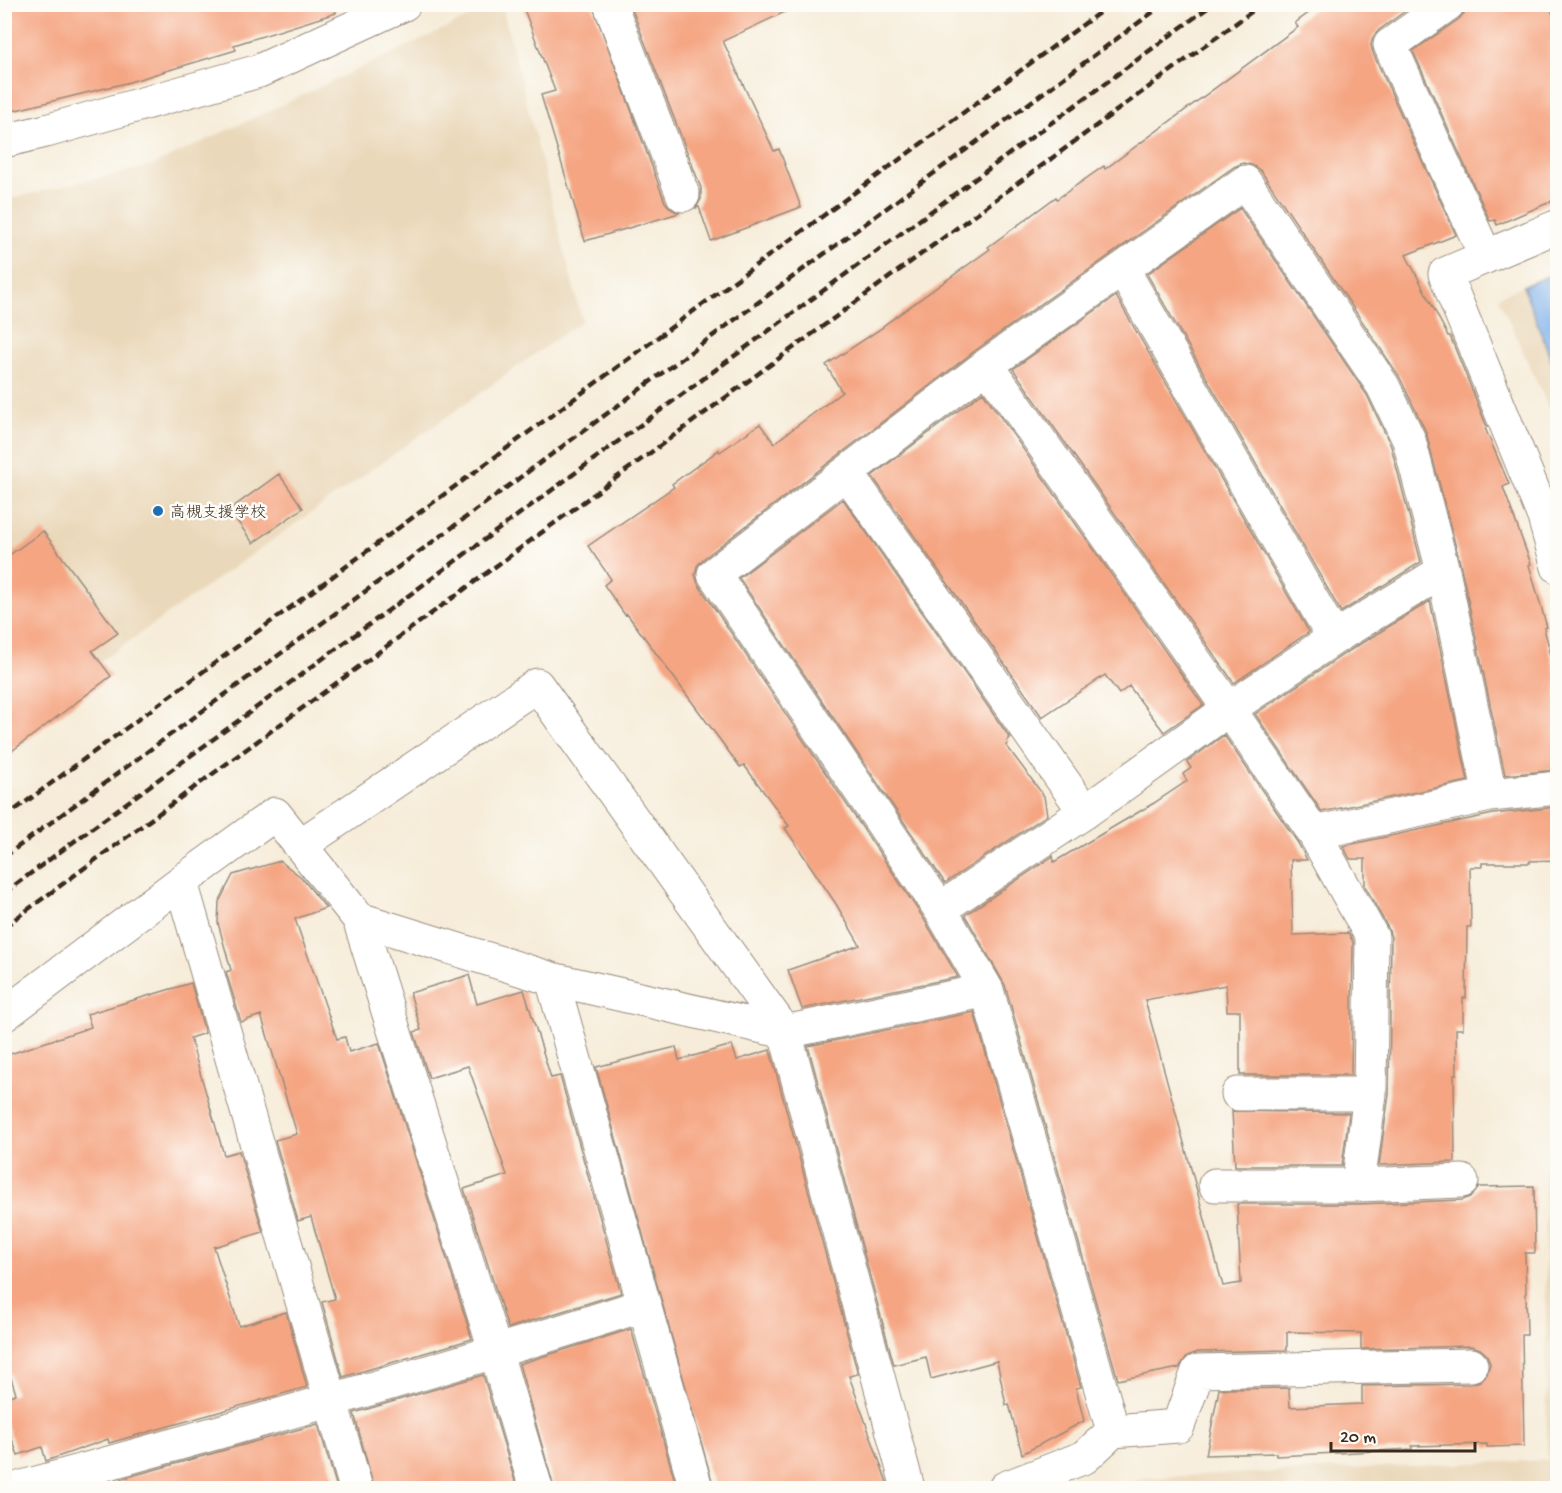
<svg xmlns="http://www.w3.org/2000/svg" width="1562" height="1493" font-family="'Gochi Hand','Klee One',sans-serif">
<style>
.built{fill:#ead8ba}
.water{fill:#80b1eb;stroke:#5e6e84;stroke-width:1.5}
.building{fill:#f5a582}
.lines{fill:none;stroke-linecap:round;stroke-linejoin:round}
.minor-casing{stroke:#988b7c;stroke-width:35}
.minor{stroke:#fff;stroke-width:33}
.rail{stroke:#3b2a1e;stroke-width:4.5;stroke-dasharray:9 4.5;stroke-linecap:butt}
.poi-dot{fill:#1f6fb2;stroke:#fdfcf7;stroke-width:2}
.labels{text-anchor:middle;stroke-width:5;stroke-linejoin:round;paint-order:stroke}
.poi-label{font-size:16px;fill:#3b2a1e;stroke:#fdfcf7;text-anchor:start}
</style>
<rect width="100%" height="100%" fill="#fdfcf7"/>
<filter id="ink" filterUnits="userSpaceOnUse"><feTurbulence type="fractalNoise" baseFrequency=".0167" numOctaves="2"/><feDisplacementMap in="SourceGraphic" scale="12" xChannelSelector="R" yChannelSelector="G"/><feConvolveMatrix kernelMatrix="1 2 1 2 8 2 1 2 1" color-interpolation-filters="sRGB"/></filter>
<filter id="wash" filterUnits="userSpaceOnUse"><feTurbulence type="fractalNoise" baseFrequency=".008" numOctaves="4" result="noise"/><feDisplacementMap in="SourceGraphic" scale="24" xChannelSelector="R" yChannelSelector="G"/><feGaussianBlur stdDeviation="1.35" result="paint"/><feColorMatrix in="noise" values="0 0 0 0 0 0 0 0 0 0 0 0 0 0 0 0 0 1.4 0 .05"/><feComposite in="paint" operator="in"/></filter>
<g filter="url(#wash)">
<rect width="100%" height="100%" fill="#f6ecd9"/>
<path class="built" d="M495,5H502L582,321L5,729L4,200L153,165Z
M1557,270V426L1498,297Z
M1557,1104V1488H1117L1140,1478L1547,1460L1545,1172Z"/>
<path class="water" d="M1557,273V374L1523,286Z"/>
<g id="blocks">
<path class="building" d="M4,4H334L336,13L234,45L236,50L126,83L4,113Z
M522,4H592L665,202L671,209L679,213L585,241L541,95L555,91Z
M630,4H802L723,41L774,151L779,149L801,207L711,241L699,207L696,208L701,199V188Z
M1321,4H1415L1379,30L1373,37L1371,45L1373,53L1456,235L1406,255L1448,336H1450L1487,427L1485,428L1509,484L1503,487L1531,564L1529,565L1547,627L1544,628L1557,678V770L1505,775L1461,567L1426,432L1399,376L1261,171L1252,165L1243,163L1234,167L976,350L703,559L697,566L695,575L698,584L924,919L958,977L802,1009L788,970L860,945L836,904L785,828L789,826L744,765L740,767L627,614L625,615L604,585L611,579L588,546L674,487L672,484L719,450L720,452L760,424L774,443L842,392L826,365L883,327V326L990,249L988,247L1056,197L1057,199L1104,166L1105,169L1298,27L1295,23Z
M1466,4H1549L1557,25V199L1497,225L1495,220L1490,221L1413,51L1459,19L1465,12Z
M1240,208L1367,395L1391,446L1421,562L1341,612L1147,274Z
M1116,296L1309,632L1234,683L1013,369Z
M983,392L1203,705L1164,732L1129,686L1119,694L1105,675L1042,717L872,476Z
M279,474L303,508L253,543L229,510Z
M843,499L1010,738L1007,741L1008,744L1006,745L1044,796L1047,815L945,883L739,578Z
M43,531L118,633L92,651L111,676L4,757V559Z
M1430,601L1468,781L1322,812L1255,714L1344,654Z
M1224,735L1298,843L1307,860H1291L1293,935L1348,933L1353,942L1351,1075H1240V1011H1227L1226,985L1145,1000L1223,1286L1241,1283L1237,1204H1358L1463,1200L1472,1196L1479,1187L1534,1186L1535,1253H1525L1527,1335H1522L1524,1446L1487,1447V1444L1412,1446V1449L1337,1453L1276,1456V1453L1206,1455L1219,1389L1289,1388L1290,1407L1362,1404V1386L1471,1384L1480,1381L1487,1374L1490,1364L1487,1355L1480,1349L1471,1346L1361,1349V1333L1287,1332V1350L1198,1352L1187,1356L1179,1368L1118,1380L1005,985L965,915L1053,856L1054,862L1154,803L1187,781L1183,774L1191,768L1187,762Z
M1557,807V860L1530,861V863H1482V867H1470L1471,927H1467L1466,998H1463V1029H1456L1457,1074H1454L1455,1162L1379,1165L1389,1094L1391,937L1388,928L1365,886V859H1350L1343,846L1493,814Z
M280,861L301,877L326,908L295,919L337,1039L345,1037L349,1052L379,1043L472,1339L343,1377L322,1302L335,1299L311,1217L298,1221L275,1140L297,1134L261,1015L241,1022L226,972L231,970L218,923L219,902L233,875Z
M469,975L477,1004L524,990L551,1078L560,1076L621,1293L508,1328L464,1189L507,1175L468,1066L429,1078L414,1032L421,1030L410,993Z
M191,983L205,1033L190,1038L224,1155L239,1151L263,1232L214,1247L239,1326L286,1312L307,1387L109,1443L108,1439L46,1461L42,1447L18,1455L4,1418V1398L16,1394L4,1356V1056L91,1027L87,1014Z
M974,1012L1081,1387L1076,1388L1084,1421L1022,1454L1009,1404L1006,1405L997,1361L931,1379L926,1357L894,1365L808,1046Z
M732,1045L737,1060L770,1050L858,1374L849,1376L889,1488H714L596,1067L676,1047L679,1060Z
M1232,1111L1349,1113L1342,1166H1235Z
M631,1329L677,1488H554L519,1364Z
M483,1375L517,1488H374L354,1413Z
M318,1424L337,1488H124L121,1479Z"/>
</g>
</g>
<g filter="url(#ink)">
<use href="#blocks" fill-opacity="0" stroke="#988b7c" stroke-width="1.5"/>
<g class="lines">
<defs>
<path id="minor" d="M610,4L683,195
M1448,4L1390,45L1486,257
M4,141L46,131L259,71L404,4
M1558,226L1445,274L1544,517L1558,567
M1123,270L1334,638
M987,365L1229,709L1314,833L1490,795
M847,473L1085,812
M301,845L537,685L785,1032L908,1488
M181,882L356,1488
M940,909L714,574L987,365L1245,182L1383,386L1409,440L1443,571L1490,795L1558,788
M359,919L496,1353L536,1488
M552,979L696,1488
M4,1015L181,882L275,814L359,919L552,979L785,1032L987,990
M1238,1094H1370L1372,937L1314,833
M1215,1185H1358L1462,1181
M1358,1185L1370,1094
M1113,1431L1178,1426L1198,1371L1471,1365
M19,1488C228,1430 437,1372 644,1305
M1005,1488L1085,1457L1113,1431L987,990L940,909L1085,812L1229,709L1334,638L1443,571"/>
</defs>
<use href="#minor" class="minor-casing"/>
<use href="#minor" class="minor"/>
<path class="rail" d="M4,818L1111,4
M4,857L1164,4
M4,893L1213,4
M4,927L1262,4"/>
</g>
</g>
<circle class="poi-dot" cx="158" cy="511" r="6"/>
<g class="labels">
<g class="poi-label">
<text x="170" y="517">高槻支援学校</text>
</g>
</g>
<rect width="1562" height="1493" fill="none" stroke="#fdfcf7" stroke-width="24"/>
<path d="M1331 1442v9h144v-9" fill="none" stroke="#3b2a1e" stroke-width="3"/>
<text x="1340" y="1442" font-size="18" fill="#3b2a1e" stroke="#fdfcf7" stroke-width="4.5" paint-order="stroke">20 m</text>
</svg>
